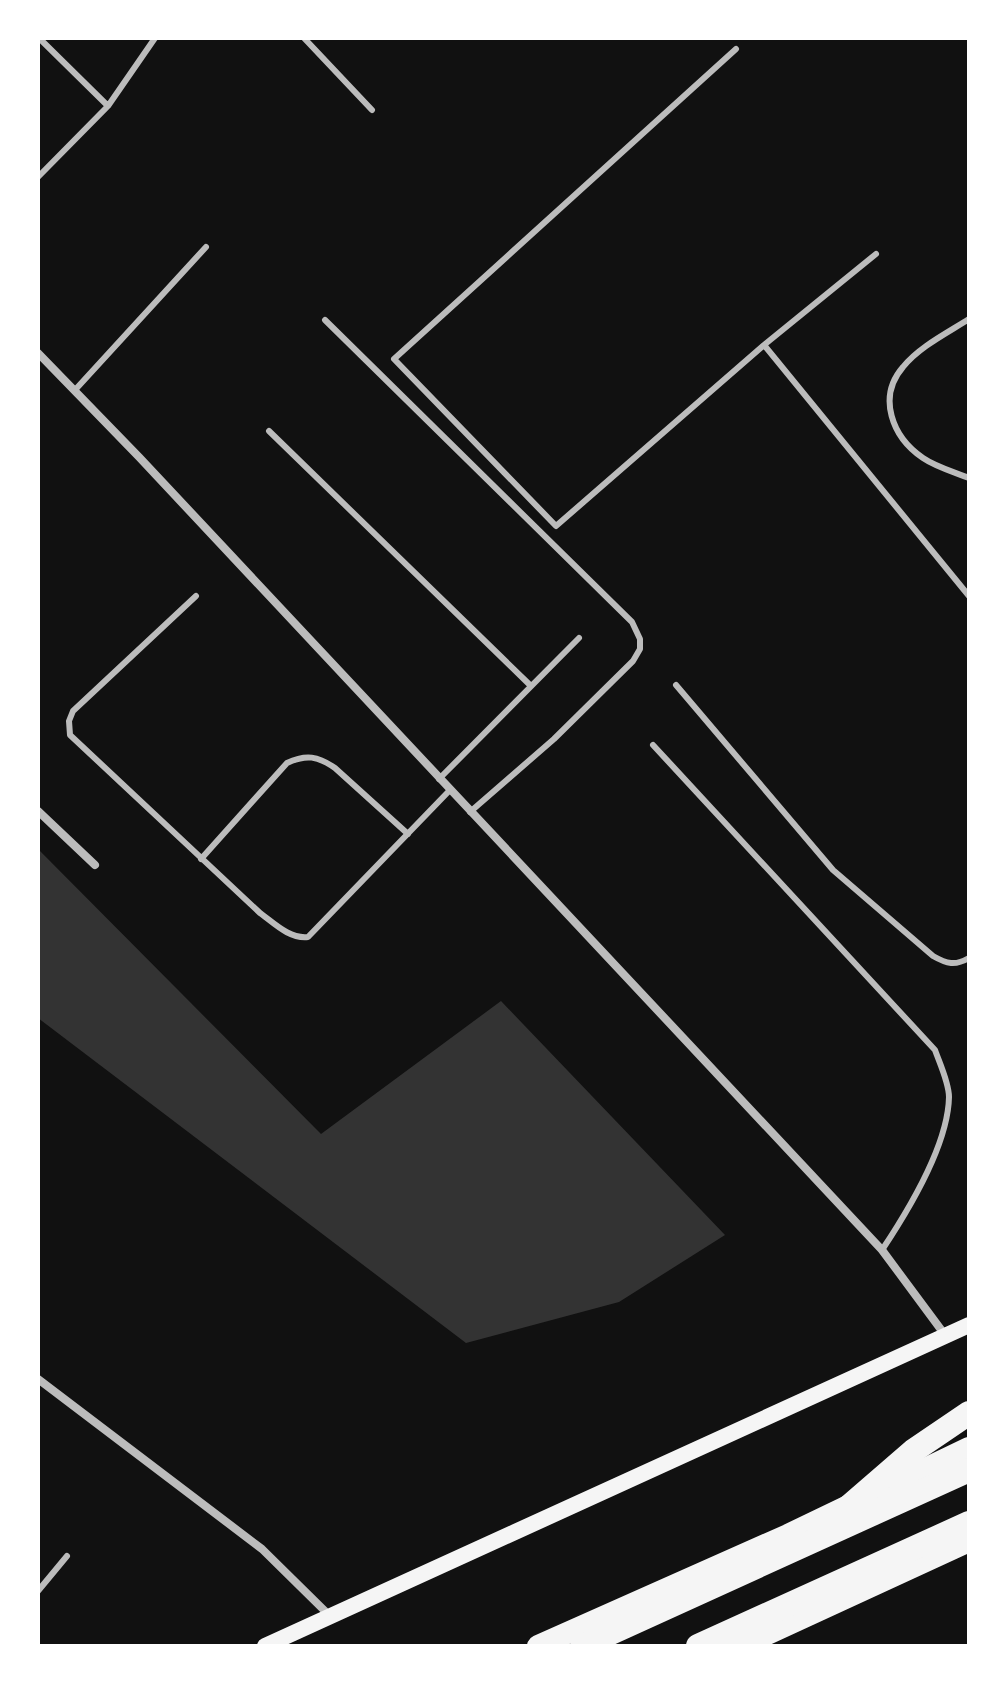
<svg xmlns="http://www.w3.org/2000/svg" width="1007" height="1684" font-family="'Sofia Sans Condensed',sans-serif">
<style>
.water{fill:#333}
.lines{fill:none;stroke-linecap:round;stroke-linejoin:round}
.service{stroke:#bcbcbc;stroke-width:6}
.minor{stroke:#bcbcbc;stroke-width:8}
.secondary{stroke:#f5f5f5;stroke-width:16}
.trunk{stroke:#f5f5f5;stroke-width:22}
.motorway{stroke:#f5f5f5;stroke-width:24}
</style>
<rect width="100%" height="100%" fill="#111"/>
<path class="water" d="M38,849L321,1134L501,1001L725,1235L619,1302L466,1343L38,1018Z"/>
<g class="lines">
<path class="service" d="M39,38L108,106
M304,38L372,110
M736,49L394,359L556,526L764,345L876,254
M38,177L108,106L155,38
M969,319C947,333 919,347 903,367C877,397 892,437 923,458C936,467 954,472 969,478
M325,320L632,622L640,639V649L633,661L554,739L470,812
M764,345L969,596
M75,390L206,247
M269,431L531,686
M196,596L73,711L69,721L70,735L260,913C274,923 289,939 308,937L450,790
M676,685L833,870L933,956C947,964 955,966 969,958
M653,745L935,1050C940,1064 949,1083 949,1097C948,1145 908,1211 882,1250
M439,779L579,638
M201,859L287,763C306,754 318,756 335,768L408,834
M38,1591L67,1556"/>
<path class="minor" d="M38,353L139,457L882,1250L945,1335
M38,811L95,865
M38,1379L262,1549L330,1616"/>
<path class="secondary" d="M265,1646L969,1325"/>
<path class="trunk" d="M538,1646L788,1535L969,1448
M741,1646L969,1541"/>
<path class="motorway" d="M824,1528L913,1451L969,1413
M582,1646L969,1470
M698,1646L969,1523"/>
</g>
<rect width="1007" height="1684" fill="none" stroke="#ffffff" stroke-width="80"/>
</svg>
